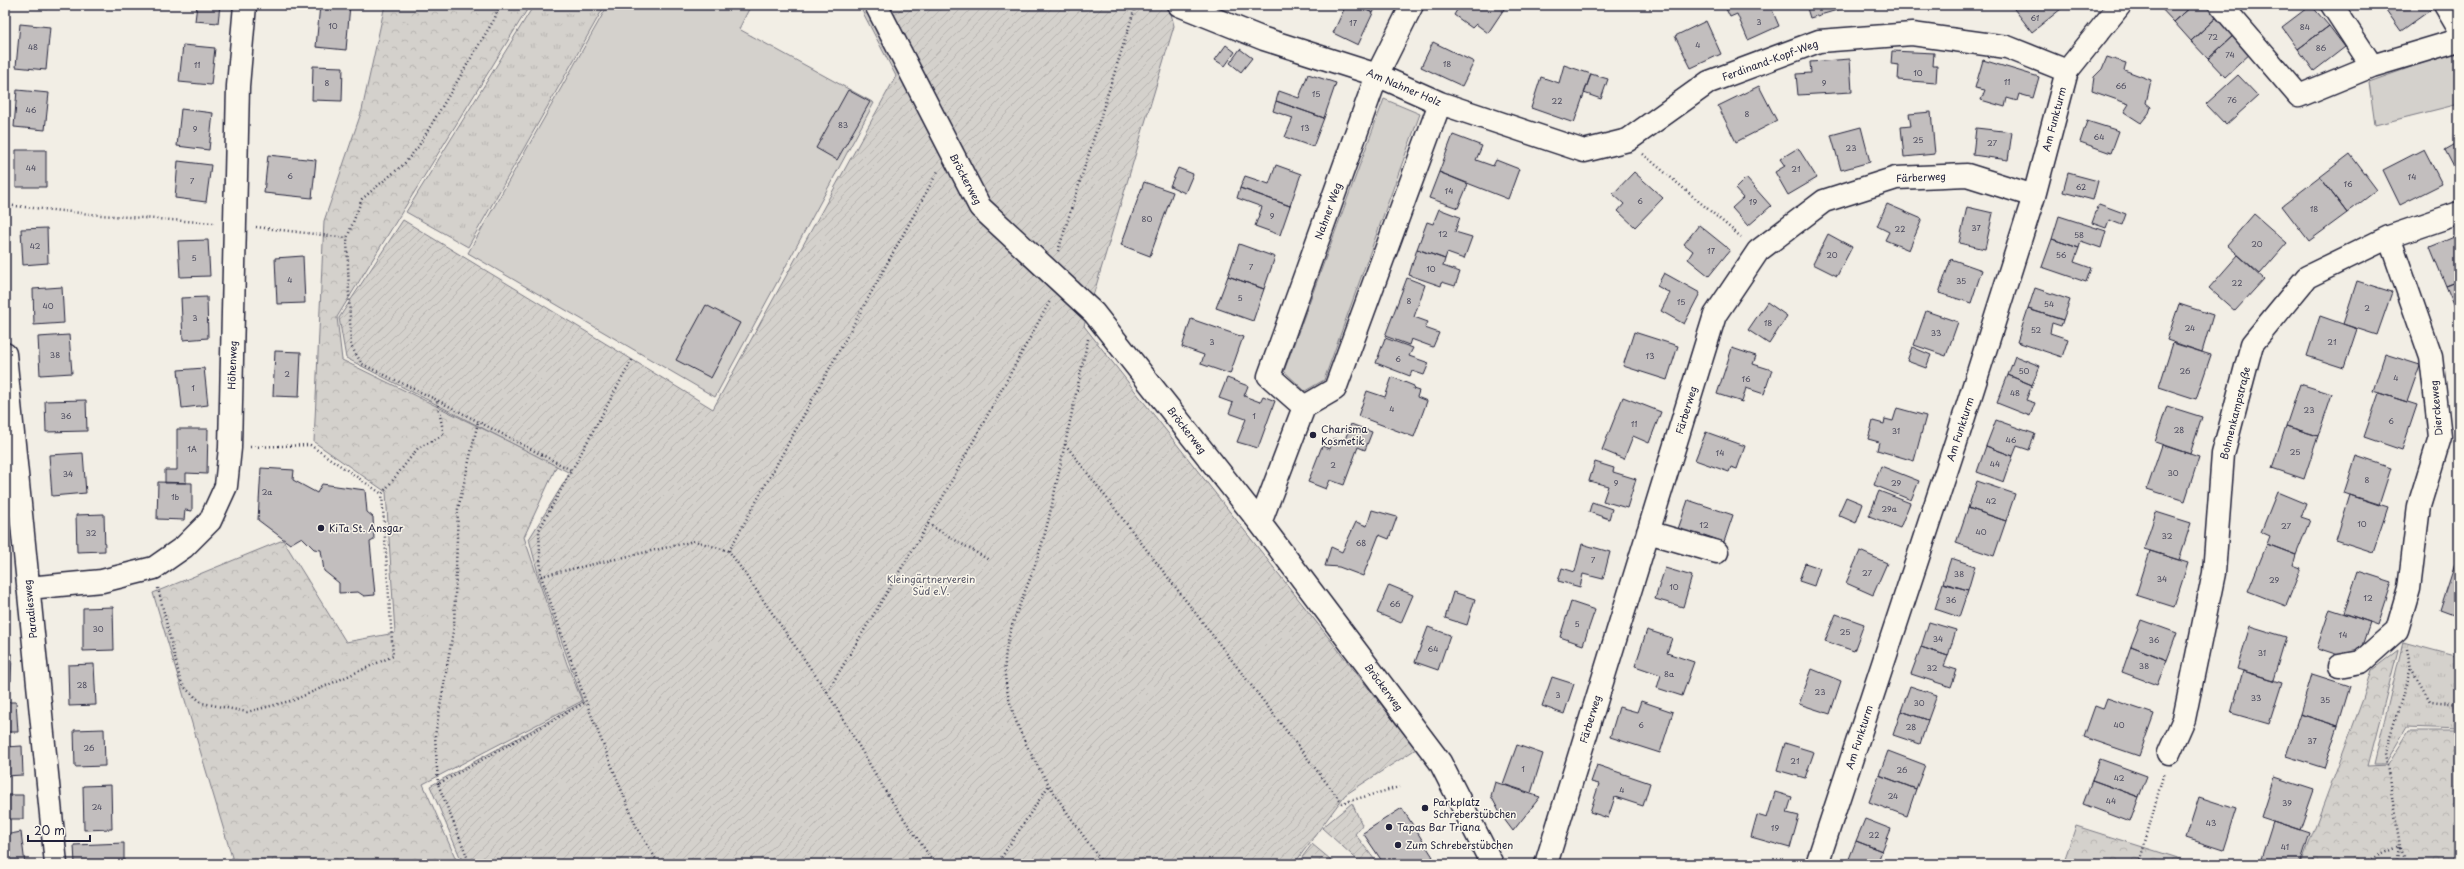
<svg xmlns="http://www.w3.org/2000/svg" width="2464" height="869" font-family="'Playpen Sans',sans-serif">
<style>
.grass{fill:#d4d1cc;stroke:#7b7a84}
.forest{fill:url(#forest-crowns);stroke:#7b7a84}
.park{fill:url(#park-tufts);stroke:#7b7a84}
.garden{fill:url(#garden-furrows);stroke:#7b7a84}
.building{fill:#c2bebe;stroke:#22223b}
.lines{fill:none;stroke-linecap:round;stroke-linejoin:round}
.minor-casing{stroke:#22223b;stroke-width:25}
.path{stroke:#22223b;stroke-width:2.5;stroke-dasharray:1 3;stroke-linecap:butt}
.minor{stroke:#fbf7ec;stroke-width:22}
.poi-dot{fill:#22223b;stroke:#fbf7ec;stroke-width:1.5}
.labels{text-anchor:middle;stroke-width:3;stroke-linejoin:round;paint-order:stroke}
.number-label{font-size:8px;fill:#4a495c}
.street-label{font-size:10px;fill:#22223b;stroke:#fbf7ec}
.poi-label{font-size:10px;fill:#22223b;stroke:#fbf7ec;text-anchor:start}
.park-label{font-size:10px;fill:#575766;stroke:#fbf7ec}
</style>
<defs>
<pattern id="forest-crowns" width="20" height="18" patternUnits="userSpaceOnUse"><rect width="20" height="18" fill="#d4d1cc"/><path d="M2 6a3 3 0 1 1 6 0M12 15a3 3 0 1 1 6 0" fill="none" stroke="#b6b3b0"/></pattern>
<pattern id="park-tufts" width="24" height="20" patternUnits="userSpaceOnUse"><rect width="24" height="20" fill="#d4d1cc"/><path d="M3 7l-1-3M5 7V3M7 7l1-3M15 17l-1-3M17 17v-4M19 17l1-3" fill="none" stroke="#b6b3b0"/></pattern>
<pattern id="garden-furrows" width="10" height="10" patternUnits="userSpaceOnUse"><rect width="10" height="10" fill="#d4d1cc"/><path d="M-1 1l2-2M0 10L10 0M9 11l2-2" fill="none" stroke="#b6b3b0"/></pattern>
</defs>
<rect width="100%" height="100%" fill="#f2eee5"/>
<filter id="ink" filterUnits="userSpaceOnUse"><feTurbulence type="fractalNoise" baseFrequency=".025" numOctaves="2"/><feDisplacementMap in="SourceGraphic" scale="8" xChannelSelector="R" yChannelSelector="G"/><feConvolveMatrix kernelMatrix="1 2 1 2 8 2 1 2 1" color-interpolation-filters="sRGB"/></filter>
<g filter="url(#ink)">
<path class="grass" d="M608,5H751L739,29L874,103L715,397L468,253Z
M2459,50V104L2375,125L2369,82Z
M1384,99L1420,114L1324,380L1305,391L1284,371Z"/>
<path class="forest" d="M385,5H530L337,317L342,360L557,465L524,537L567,664L582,701L423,784L458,864H234L153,593L283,540L346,642L395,633L386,492L314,442L324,221L362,110Z
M2398,650L2368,766L2388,765L2409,731H2459V864H2301L2363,699L2372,670Z
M2076,826L2197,864H2063Z"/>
<path class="park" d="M534,5H605L468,247L406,212Z
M2403,642L2459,657V729L2407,727L2385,764H2374Z"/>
<path class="garden" d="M859,5H1169L1174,26L1084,326L1416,749L1345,795L1294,864H463L430,786L583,702L539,577L529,539L570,473L346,358L339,318L403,220L713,409L896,76Z
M1352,803L1362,825L1355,834L1378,864H1362L1322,828Z
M1312,844L1336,864H1297Z"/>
<path class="building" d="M21,5H48L47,9Z
M197,5H220L218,23L195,21Z
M320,5H350L346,50L316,47Z
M1346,5H1355L1373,13L1358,45L1333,33Z
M1355,5H1377L1373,13Z
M1460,5H1504L1506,6L1488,33L1476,24L1472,28L1454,15Z
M1724,5H1770L1779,26L1748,40L1737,14L1730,17Z
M1806,5H1843L1844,8L1810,18Z
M2011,5H2066L2032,32Z
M2158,5H2193L2174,22Z
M2193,5H2210L2219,15L2191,41L2174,22Z
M2311,5L2329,26L2298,49L2282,27Z
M2383,5H2393L2386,10Z
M2393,5H2435L2436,6L2401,31L2386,10Z
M2219,15L2236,33L2208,59L2191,41Z
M1706,21L1721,54L1691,68L1675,36Z
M20,24L50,27L46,70L16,67Z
M2329,26L2345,47L2314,71L2298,49Z
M2236,33L2253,51L2225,77L2208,59Z
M1433,42L1474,62L1462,86L1421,67Z
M183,45L215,48L211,85L179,82Z
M1226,45L1235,52L1225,66L1215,60Z
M1240,49L1252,58L1241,72L1230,63Z
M1892,51L1934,53L1933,66H1937L1936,83L1898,80L1899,65L1891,64Z
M2107,57L2126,63L2124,70L2151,80L2146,103L2151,107L2149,113L2141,123L2124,112L2129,104L2092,91L2094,77L2102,69Z
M1850,59L1852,92L1798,95L1796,74L1811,73L1810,62Z
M1983,60L2039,77L2033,98L2019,94L2017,101L2007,98L2005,107L1981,100L1985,90L1975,88Z
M1564,65L1591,74L1574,123L1531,108L1541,77L1559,83Z
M313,66L343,67L342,101L312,100Z
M1308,74L1336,83L1324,118L1276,101L1279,91L1299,98Z
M1591,74L1608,79L1601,99L1584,93Z
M2238,75L2258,96L2226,125L2206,104Z
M1759,86L1777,121L1736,142L1718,106Z
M17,90L49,93L45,130L14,127Z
M848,90L870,102L837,160L816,148Z
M1276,101L1324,118L1313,147L1285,137L1293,118L1273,111Z
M181,109L213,113L209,150L177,146Z
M1931,112L1935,154L1904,157L1901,127L1911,126L1909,114Z
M2087,121L2119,131L2111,153L2080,142Z
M1861,127L1870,162L1841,170L1831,135Z
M1976,128L2012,132L2008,160L1973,155Z
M1453,135L1482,146L1476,160L1493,166L1496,160L1519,169L1508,199L1439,172Z
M2459,142V177L2445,150Z
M1798,148L1817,178L1788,195L1775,172L1785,166L1780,159Z
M2424,149L2442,184L2400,205L2383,170Z
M16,150H46V187H16Z
M2350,154L2377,190L2347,213L2320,177Z
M268,155L316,160L312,198L264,193Z
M178,161L211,165L206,202L175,198Z
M1276,165L1301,174L1290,206L1240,188L1245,176L1269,184Z
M1178,168L1193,174L1185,193L1170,186Z
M1439,172L1468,184L1458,208L1429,198Z
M1634,172L1663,198L1635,227L1618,211L1624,204L1613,194Z
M2068,173L2098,181L2093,200L2063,192Z
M2320,177L2347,213L2309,241L2282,206Z
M1746,178L1771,206L1748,226L1732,208L1743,198L1735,189Z
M1144,182L1173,192L1150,256L1121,245Z
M1240,188L1290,206L1280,235L1255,226L1262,207L1237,198Z
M1887,204L1922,219L1909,250L1885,240L1889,232L1877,226Z
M2099,204L2126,214L2122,225L2109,220L2106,228L2092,223Z
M1967,207L1993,213L1985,249L1959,243Z
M1439,209L1460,217L1455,232L1472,237L1464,259L1447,253L1445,259L1417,249L1427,222L1433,224Z
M2254,214L2287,243L2260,274L2227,245Z
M2059,216L2106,231L2101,248L2081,241L2079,248L2052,239Z
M1699,225L1730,250L1709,276L1688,259L1693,251L1684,244Z
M47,228L48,263L23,265L21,229Z
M1828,234L1852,247L1837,276L1813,264Z
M2459,235V281L2446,286L2430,247Z
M2052,239L2079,248L2074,262L2091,268L2086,282L2042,267Z
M208,240L210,276L180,277L178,241Z
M1239,244L1275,257L1264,289L1228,276Z
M1417,249L1445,259L1443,266L1460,272L1455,286L1442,282L1441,286L1409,275Z
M2238,255L2264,279L2235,311L2209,288Z
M303,256L305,303L277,304L275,258Z
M1951,259L1982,270L1971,303L1939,293Z
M1664,273L1700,293L1684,324L1661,311L1670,293L1657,286Z
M1228,276L1264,289L1253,321L1216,308Z
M1407,278L1425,285L1414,317L1428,322L1425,328L1439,333L1433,347L1411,339L1409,345L1385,336Z
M2357,281L2392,292L2377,335L2343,324Z
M2459,281V317L2446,286Z
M62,287L64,323L34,325L33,289Z
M2035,288L2070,300L2063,320L2028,309Z
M207,297L208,338L183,340L181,298Z
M1767,302L1787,316L1769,344L1748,330Z
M2179,304L2213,315L2202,352L2167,340Z
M706,305L740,323L711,378L676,360Z
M2028,309L2063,320L2061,326L2052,323L2050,333L2068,339L2062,357L2017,342Z
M1926,311L1958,322L1946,356L1914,345Z
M2320,316L2357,329L2344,368L2307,356Z
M1191,319L1243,337L1230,374L1201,364L1204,355L1182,347Z
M1634,332L1678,346L1667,380L1623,366Z
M69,335L72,373L40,375L38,337Z
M1385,338L1413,348L1409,356L1429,363L1424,375L1412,371L1410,376L1376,363Z
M2173,343L2211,355L2196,399L2159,387Z
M1912,347L1931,355L1926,368L1907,361Z
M1732,348L1756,356L1753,364L1772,370L1764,394L1746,388L1742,402L1717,394Z
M275,351L301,352L299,397L273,396Z
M2385,354L2420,365L2407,402L2373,391Z
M2015,356L2040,366L2032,385L2008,375Z
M204,368L208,405L182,408L178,370Z
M2008,375L2032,385L2026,400L2035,403L2030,416L1997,403Z
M1392,377L1414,386L1413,389L1419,391L1417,397L1427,401L1414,437L1358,416L1367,391L1385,397Z
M1227,378L1248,386L1244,396L1260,402L1263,396L1275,401L1258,448L1237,442L1246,419L1229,413L1233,403L1219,398Z
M2300,384L2332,394L2318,436L2286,426Z
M2379,393L2417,405L2402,450L2364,437Z
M1623,397L1661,412L1649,443L1633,436L1624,459L1602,450Z
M86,400L87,431L46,432L45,401Z
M2167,406L2202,417L2190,454L2155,442Z
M1897,408L1926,416L1914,461L1877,450L1879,442L1868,439L1873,421L1884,424L1885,419L1893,421Z
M1996,420L2035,434L2029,450L2017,446L2013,456L1986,446Z
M1351,424L1372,432L1365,450L1358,447L1344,485L1330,480L1326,489L1308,482L1322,446L1330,449L1334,438L1344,442Z
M2286,426L2318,436L2304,479L2272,468Z
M177,429H208L207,474L186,473V483H165V470H177Z
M1706,432L1745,446L1737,469L1731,467L1729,472L1695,460Z
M2162,445L2199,457L2185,501L2147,489Z
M1986,446L2013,456L2004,482L1977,472Z
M83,453L86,493L52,496L49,455Z
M2356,456L2391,468L2379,505L2344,493Z
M1595,462L1614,468L1613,472L1636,479L1627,508L1603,501L1608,486L1589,481Z
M1881,466L1919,481L1911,500L1874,485Z
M261,468L294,470L293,480L317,493L322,484L365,490L367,512L373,517L374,540L370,542L375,595L364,596L358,592L339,593V583L324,571L321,550L314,549L302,537L290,544L258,520Z
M1977,481L2015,494L2006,521L1968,508Z
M158,482L192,483V511L185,510L184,520L157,519Z
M1879,491L1910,503L1900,528L1869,516Z
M2277,492L2306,504L2301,517L2310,520L2296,555L2267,544L2270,536L2261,532Z
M2350,495L2388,507L2373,552L2336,540Z
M1846,497L1863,504L1856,523L1838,515Z
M1688,500L1733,515L1724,542L1704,535L1701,543L1676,535Z
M1592,502L1612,509L1609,519L1589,512Z
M1968,508L2006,521L1994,556L1956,543Z
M1372,510L1397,517L1389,539L1379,535L1363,576L1339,567L1325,566L1331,547L1342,552L1356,522L1367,526Z
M2156,512L2191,523L2179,560L2144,549Z
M104,514L105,551L77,552L76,515Z
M1582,544L1610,552L1603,579L1583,574L1580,587L1558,581L1562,568L1575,572Z
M2267,544L2296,555L2293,565L2301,568L2286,606L2248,591Z
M1860,551L1887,563L1873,595L1846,583Z
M2150,551L2188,563L2174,607L2136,595Z
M1951,558L1975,566L1968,590L1943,583Z
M1805,563L1820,568L1814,586L1799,581Z
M2455,564L2459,565V617L2440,610Z
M1665,568L1692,576L1683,607L1655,599Z
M2358,571L2392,582L2378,625L2344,613Z
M1943,583L1968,590L1959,617L1935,609Z
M1389,585L1413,595L1401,623L1377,613Z
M1453,592L1475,599L1467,625L1445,618Z
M1571,602L1595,610L1583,645L1560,637Z
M113,607L114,650L83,651V608Z
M2330,609L2370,622L2357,661L2317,648Z
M1836,614L1864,624L1854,651L1825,641Z
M2141,620L2177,633L2167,660L2131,646Z
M1929,622L1956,630L1948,656L1921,647Z
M2250,626L2286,637L2273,680L2237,669Z
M1428,627L1450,635L1438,670L1415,662Z
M1647,630L1672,638L1667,653L1694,662L1682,696L1657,688L1661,675L1635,666Z
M2131,646L2167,660L2157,685L2122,672Z
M1921,647L1948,656L1944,666L1957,670L1951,687L1911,674Z
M5,654H12L11,681H5Z
M94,664L96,705L69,706L68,665Z
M1812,669L1841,681L1830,714L1799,704Z
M2243,671L2282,683L2269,724L2231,713Z
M2312,674L2350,686L2338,726L2300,714Z
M1552,677L1574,684L1564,714L1542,706Z
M1910,686L1937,695L1928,720L1901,711Z
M2107,698L2154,714L2139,756L2084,737L2095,706L2103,709Z
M1641,701L1673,712L1660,753L1610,737L1619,707L1637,712Z
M5,702H16L18,732H5Z
M1901,711L1928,720L1920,744L1893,735Z
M2300,714L2338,726L2324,768L2286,756Z
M104,729L105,766L75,767L74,730Z
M1785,743L1814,752L1805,778L1777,770Z
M1517,745L1543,754L1531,793L1503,784Z
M22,746L23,775L5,776V747Z
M1888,751L1925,765L1916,789L1879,775Z
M2100,759L2147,776L2139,797L2092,780Z
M1597,765L1650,783L1643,806L1615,797L1608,818L1590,812L1599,784L1591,782Z
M1879,775L1916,789L1907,816L1869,802Z
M2274,777L2314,790L2300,830L2261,817Z
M2092,780L2139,797L2130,822L2083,804Z
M1495,782L1540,797L1513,831L1501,815L1491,796Z
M111,785L112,829L84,830L83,786Z
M1775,792L1792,797L1787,813L1799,816L1790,848L1751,837L1757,815L1767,818Z
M5,795H23V819H5Z
M2199,797L2236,809L2223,850L2186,838Z
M1402,808L1433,857L1422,864H1384L1363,833Z
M1865,819L1891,829L1882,851L1856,841Z
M2273,821L2310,833L2300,864H2266L2260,862Z
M21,832L25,864H5V835Z
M1856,841L1882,851L1877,864H1847Z
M124,843V864H75L74,845Z
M1756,859L1773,864H1754Z"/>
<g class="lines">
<defs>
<path id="minor" d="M876,5L980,207L1094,313L1260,523L1440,762L1492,864
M1179,5L1264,39L1377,75L1440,103L1584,151L1628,140L1709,82L1819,41L1912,34L2007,47L2067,71
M1412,5L1377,75L1269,376L1304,407L1335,389L1440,103
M2221,5L2299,96L2372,66L2459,40
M2332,5L2372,66
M2445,5L2459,29
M5,354L56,864
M1260,523L1304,407
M1648,532L1717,552
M28,588L102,581L154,568L184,547L210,521L226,486L230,448L238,86L245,5
M2339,666L2361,662L2397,630L2409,589L2419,506L2440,437L2431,357L2389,237
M2169,753L2184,719L2214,573L2223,454L2252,344L2307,277L2389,237L2459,213
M1546,864L1715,315L1758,251L1824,201L1896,178L1967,175L2034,196
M1817,864L1956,442L2034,196L2067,71L2120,5"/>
</defs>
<use href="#minor" class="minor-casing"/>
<path class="path" d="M499,5L495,18L418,147L404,164L362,199L347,238L351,346L362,364L437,400L571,470
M1124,5L1135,8L1148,5
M1643,154L1741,237
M5,205L100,215L214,223
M256,227L347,238
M1058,251L1135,8
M1088,339L1065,444L1342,803L1399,787
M632,360L539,530L541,576L586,702L636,826L659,864
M1065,444C1056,482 1050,522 1037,559C1025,597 1002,634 1005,675C1010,740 1067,811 1103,864
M250,447L310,445L382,494L418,448L444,435L437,401
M928,524L989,560
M729,551L938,171
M541,576L695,541L729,551L827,692L889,797L935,864
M158,588L180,679L184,687L202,703L247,712L294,700L393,656L382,494
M2407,649L2411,668L2430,701L2459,704
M827,692L928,524L1050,301
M438,784L435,736L454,626L458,509L478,422
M470,864L438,784L586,702
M997,864L1049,785
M2139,864L2164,772
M2361,864L2400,846
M2397,864L2400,847
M2407,864L2400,846L2385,753L2411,668"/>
<use href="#minor" class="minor"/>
</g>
</g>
<g class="poi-dot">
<circle cx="1313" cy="435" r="4"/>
<circle cx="321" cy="528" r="4"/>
<circle cx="1425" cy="808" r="4"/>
<circle cx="1389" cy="827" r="4"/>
<circle cx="1398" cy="845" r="4"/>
</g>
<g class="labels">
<g class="number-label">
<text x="2035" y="21">61</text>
<text x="1759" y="25">3</text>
<text x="1353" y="26">17</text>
<text x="333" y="29">10</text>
<text x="2305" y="30">84</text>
<text x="2213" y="40">72</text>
<text x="1698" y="48">4</text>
<text x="33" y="50">48</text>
<text x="2321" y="51">86</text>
<text x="2230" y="58">74</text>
<text x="1447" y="67">18</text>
<text x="197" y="68">11</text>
<text x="1918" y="76">10</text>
<text x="2007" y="85">11</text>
<text x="327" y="86">8</text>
<text x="1824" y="86">9</text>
<text x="2121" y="89">66</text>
<text x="1316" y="97">15</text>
<text x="2232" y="103">76</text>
<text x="1557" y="104">22</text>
<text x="31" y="113">46</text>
<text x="1747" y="117">8</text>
<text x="843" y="128">83</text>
<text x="1305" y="131">13</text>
<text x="195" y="132">9</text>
<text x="2099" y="140">64</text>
<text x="1918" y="143">25</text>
<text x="1992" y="146">27</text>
<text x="1851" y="151">23</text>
<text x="31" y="171">44</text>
<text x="1796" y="172">21</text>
<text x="290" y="179">6</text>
<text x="2412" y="180">14</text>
<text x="192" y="184">7</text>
<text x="2348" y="187">16</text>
<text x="2081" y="190">62</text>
<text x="1449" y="194">14</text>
<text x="1640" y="204">6</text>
<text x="1753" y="205">19</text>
<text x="2314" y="212">18</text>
<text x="1272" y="219">9</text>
<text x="1147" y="222">80</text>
<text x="1976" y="231">37</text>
<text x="1900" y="232">22</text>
<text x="1443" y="237">12</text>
<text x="2079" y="238">58</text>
<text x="2257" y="247">20</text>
<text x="35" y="249">42</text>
<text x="1711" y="254">17</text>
<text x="1832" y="258">20</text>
<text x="2061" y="258">56</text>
<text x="194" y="261">5</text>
<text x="1251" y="270">7</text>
<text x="1431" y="272">10</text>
<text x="290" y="283">4</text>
<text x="1961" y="284">35</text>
<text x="2237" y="286">22</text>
<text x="1240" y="301">5</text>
<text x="1409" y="304">8</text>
<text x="1681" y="305">15</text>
<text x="2049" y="307">54</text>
<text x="48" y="309">40</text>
<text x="2367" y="311">2</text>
<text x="195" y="321">3</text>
<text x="1768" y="326">18</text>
<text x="2190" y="331">24</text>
<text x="2036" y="333">52</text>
<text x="1936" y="336">33</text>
<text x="1212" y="345">3</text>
<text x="2332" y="345">21</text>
<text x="55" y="358">38</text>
<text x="1650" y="359">13</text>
<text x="1398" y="362">6</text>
<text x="2024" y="374">50</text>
<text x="2185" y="374">26</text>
<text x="287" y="377">2</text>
<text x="2396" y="381">4</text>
<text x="1746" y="382">16</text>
<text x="193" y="391">1</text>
<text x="2015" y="396">48</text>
<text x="1392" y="412">4</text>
<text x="2309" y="413">23</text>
<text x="66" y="419">36</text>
<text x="1254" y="419">1</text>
<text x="2391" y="424">6</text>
<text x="1634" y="427">11</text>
<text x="2179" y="433">28</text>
<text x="1896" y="434">31</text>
<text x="2011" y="443">46</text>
<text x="192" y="452">1A</text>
<text x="2295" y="455">25</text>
<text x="1720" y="456">14</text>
<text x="1995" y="467">44</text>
<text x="1333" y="468">2</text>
<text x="2173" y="476">30</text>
<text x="68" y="477">34</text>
<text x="2367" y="483">8</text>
<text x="1616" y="486">9</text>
<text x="1896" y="486">29</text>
<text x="267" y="495">2a</text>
<text x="175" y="500">1b</text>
<text x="1991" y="504">42</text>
<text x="1889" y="512">29a</text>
<text x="2362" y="527">10</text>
<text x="1704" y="528">12</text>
<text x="2286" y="529">27</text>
<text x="1981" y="535">40</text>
<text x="91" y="536">32</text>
<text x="2167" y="539">32</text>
<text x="1361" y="546">68</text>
<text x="1593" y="563">7</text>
<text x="1867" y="576">27</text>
<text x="1959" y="577">38</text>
<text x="2162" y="582">34</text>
<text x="2274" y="583">29</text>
<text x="1674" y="590">10</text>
<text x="2368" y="601">12</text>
<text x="1951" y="603">36</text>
<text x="1395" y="607">66</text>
<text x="1577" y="627">5</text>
<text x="98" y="632">30</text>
<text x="1845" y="635">25</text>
<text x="2343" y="638">14</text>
<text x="1938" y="642">34</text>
<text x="2154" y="643">36</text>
<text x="1433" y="652">64</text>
<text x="2262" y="656">31</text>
<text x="2144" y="669">38</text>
<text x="1932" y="671">32</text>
<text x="1669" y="677">8a</text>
<text x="82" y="688">28</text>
<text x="1820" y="695">23</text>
<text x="1558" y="698">3</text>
<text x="2256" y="701">33</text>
<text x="2325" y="703">35</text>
<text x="1919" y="706">30</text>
<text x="1641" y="728">6</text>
<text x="2119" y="728">40</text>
<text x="1911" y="730">28</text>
<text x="2312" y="744">37</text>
<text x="89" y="751">26</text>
<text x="1795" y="764">21</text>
<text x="1523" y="772">1</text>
<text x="1902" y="773">26</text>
<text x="2119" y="781">42</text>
<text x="1622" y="793">4</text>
<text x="1893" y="799">24</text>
<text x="2111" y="804">44</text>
<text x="2287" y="806">39</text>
<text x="97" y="810">24</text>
<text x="2211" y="826">43</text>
<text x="1775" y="831">19</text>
<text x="1874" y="838">22</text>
<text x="2285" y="850">41</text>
</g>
<g class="street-label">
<text transform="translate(1770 60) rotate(-20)" y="4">Ferdinand-Kopf-Weg</text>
<text transform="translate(1404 87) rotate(23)" y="4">Am Nahner Holz</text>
<text transform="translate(2054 119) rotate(-75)" y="4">Am Funkturm</text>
<text transform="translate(1921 177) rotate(-3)" y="4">Färberweg</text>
<text transform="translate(966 179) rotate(62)" y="4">Bröckerweg</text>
<text transform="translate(1328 211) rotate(-70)" y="4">Nahner Weg</text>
<text transform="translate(232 365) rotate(-88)" y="4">Höhenweg</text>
<text transform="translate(2436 408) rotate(-95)" y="4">Dierckeweg</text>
<text transform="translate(1686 410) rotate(-73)" y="4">Färberweg</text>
<text transform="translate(2235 413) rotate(-76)" y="4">Bohnenkampstraße</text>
<text transform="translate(1960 429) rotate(-72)" y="4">Am Funkturm</text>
<text transform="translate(1187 430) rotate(52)" y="4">Bröckerweg</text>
<text transform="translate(30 609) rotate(-96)" y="4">Paradiesweg</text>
<text transform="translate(1384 687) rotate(53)" y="4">Bröckerweg</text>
<text transform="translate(1590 719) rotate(-73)" y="4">Färberweg</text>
<text transform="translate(1859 737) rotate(-72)" y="4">Am Funkturm</text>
</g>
<g class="poi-label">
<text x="1321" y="433">Charisma<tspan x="1321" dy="12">Kosmetik</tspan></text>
<text x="329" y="532">KiTa St. Ansgar</text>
<text x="1433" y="806">Parkplatz<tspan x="1433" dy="12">Schreberstübchen</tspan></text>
<text x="1397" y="831">Tapas Bar Triana</text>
<text x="1406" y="849">Zum Schreberstübchen</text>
</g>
<g class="park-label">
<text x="931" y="583">Kleingärtnerverein<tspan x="931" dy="12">Süd e.V.</tspan></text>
</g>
</g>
<rect width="2464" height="869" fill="none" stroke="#fbf7ec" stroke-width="20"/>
<rect x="10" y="10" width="2444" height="849" fill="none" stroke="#22223b" stroke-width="1.5" filter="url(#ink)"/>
<path d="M28 835v6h62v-6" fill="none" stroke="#22223b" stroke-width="2"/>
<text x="34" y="835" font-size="12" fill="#22223b" stroke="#fbf7ec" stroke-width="3" paint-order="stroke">20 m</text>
</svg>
